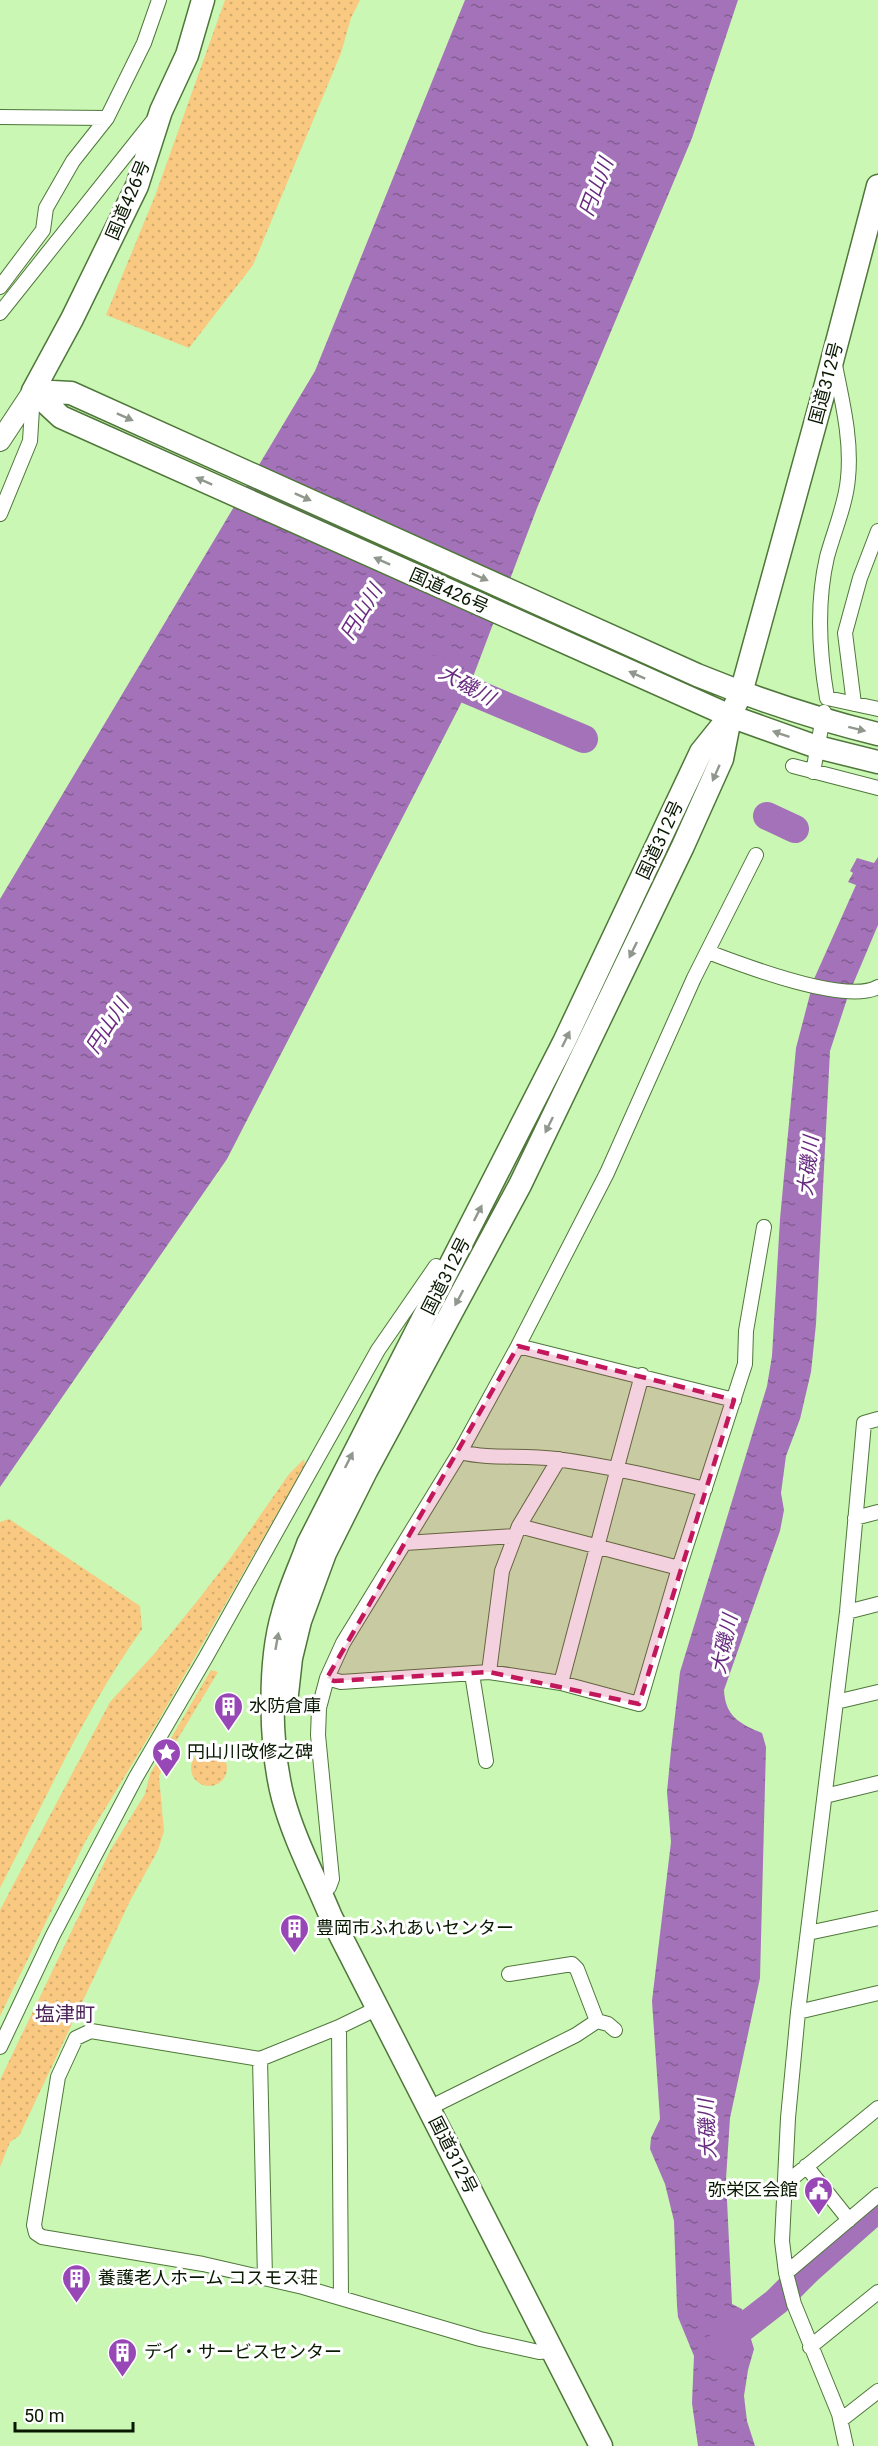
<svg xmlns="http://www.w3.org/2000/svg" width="878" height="2446" font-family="Roboto,'Noto Sans JP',sans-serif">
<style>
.grass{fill:url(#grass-dots)}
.water{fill:url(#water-ripples)}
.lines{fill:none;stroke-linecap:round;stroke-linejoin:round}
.river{stroke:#a372b8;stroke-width:28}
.minor-casing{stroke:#4f773a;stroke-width:16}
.secondary-casing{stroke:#4f773a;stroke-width:22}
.trunk-casing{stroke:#4f773a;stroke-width:25}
.minor{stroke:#fff;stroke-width:14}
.secondary{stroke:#fff;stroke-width:20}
.trunk{stroke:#fff;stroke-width:22}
.oneway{fill:#90978d}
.marked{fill:#c2185b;fill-opacity:0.2;stroke:#c2185b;stroke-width:4.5;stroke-dasharray:12 8;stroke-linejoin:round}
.labels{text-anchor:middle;stroke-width:6;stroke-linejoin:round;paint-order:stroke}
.street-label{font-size:18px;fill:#081801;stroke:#fff}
.poi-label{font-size:18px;fill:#081801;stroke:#fff;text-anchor:start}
.water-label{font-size:20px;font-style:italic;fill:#682b80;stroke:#fff}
.neighbourhood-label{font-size:20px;fill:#4b245a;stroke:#fff}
</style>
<defs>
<pattern id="grass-dots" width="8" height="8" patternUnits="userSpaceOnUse" patternTransform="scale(1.5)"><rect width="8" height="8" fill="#f9c881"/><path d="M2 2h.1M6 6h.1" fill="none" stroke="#d4ab6e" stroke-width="1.8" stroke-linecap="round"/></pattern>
<pattern id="water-ripples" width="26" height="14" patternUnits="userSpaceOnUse" patternTransform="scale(1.5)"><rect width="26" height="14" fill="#a372b8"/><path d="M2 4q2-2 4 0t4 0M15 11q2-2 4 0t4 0" fill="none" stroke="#835d93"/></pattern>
</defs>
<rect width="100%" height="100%" fill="#caf7b4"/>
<path class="grass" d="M225,0H360L351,18L341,53L253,265L189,348L106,315L155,196Z
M304,1459L305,1465L157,1723L85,1842L0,2016V1910L110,1702L155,1653L198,1600L232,1556L289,1474Z
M9,1519L140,1606L142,1629C85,1709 45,1801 0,1888V1522Z
M211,1670L218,1672L174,1745L159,1776L164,1831L158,1850L130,1901L19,2136L10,2142L0,2167V2080L110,1851L145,1794L150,1774Z
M191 1768a18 18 0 1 1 36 0a18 18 0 1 1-36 0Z"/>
<path class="water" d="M465,0H738L692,138L537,508L468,690L227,1159L0,1487V899L315,371Z
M878,857V925L848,996L830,1051L816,1324L811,1372L800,1419L786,1456L781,1493L784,1510L780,1531L724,1690C725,1716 740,1724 762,1733L766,1747L760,1978L730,2118L726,2179L732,2304L742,2309L754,2349L748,2370L744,2396L747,2421L755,2446H698L692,2403L694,2356L678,2317L677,2306L674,2221L665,2184L650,2149L651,2138L660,2119L652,2001L671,1842L667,1792L671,1750L680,1672L767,1386L772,1356L780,1219L796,1048L814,979L856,885L848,882L853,873L850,871L857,858L874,863Z"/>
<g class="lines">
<path class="river" d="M437,669L468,690L584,739
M767,816L795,829
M719,2346L776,2302L808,2270L878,2208"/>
<defs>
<path id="minor" d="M0,117L107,118
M0,287L43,230L46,208L73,161L107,118L144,43L159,0
M0,313L152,122
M835,365C842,401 852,440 848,478C846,504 834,531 827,557C816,604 819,651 827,698L878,709
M0,514L30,441L33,393
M854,704L845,633L860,578L878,531
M793,766L878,788
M813,772L824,712
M708,952C742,965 846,1005 878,987
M518,1346L734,1400
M460,1452L518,1346L607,1173L694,978L756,855
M617,1467L642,1375
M855,1518L878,1512
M519,1526L679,1568
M405,1543L515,1536
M847,1612L878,1604
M489,1672L502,1571L519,1526L559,1459
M472,1674L486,1761
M327,1678L343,1643L460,1452C492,1460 524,1454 556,1459C608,1466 654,1477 705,1489
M561,1683L618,1468
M836,1702L878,1692
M825,1796L878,1783
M321,1892L329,1887L332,1879L318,1735L319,1708L327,1678L341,1682L489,1672L561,1683L639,1704L679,1568L745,1364L746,1331L764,1227
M808,1933L878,1918
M509,1974L572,1964L577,1969L597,2021L608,2024L615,2030
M378,2008L339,2027L260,2059L91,2031L76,2038L58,2077L34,2225L36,2233L42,2237L203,2264L303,2287L480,2339L539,2352L553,2351
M798,2012L878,1993
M339,2027L341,2298
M0,2047L53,1935L136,1777L206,1657L378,1350L436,1266
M260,2059L265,2278
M429,2108L576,2035L597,2021
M806,2166L849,2220
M785,2184L878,2108
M786,2273L878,2195
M810,2347L878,2292
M841,2420L878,2391
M846,2446L839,2414L794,2304L786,2273L782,2241L788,2118L798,2012L847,1612L864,1423L878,1419"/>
<path id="secondary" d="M0,441L33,391"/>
<path id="trunk" d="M33,391L61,417L730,716L817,747L878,762
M33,391L71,393L697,675C756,699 816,719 878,734
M33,391L72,319L137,186L161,111L187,55L203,0
M287,1694L291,1658L300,1621L325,1553L366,1471L520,1185L683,846L722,759L730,718
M601,2446L331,1917C315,1878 294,1839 283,1798C270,1748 268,1663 283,1613C289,1589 300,1567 308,1544L564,1042L701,752L730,716L741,693L826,384L878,186"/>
</defs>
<use href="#minor" class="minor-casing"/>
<use href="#secondary" class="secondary-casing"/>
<use href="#trunk" class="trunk-casing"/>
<use href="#minor" class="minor"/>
<use href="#secondary" class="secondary"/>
<use href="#trunk" class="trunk"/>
</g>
<defs><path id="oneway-solid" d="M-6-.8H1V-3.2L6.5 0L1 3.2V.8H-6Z" transform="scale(1.5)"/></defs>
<g class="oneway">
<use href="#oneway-solid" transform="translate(125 417) rotate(24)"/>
<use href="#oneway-solid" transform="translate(204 481) rotate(-156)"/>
<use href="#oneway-solid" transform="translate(303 497) rotate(24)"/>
<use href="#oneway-solid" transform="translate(382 561) rotate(-156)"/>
<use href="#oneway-solid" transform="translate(480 577) rotate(24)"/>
<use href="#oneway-solid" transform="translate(637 675) rotate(-156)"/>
<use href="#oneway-solid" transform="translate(857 729) rotate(14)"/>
<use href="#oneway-solid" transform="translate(781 734) rotate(-161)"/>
<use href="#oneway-solid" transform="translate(716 773) rotate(114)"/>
<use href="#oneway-solid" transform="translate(633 950) rotate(116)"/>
<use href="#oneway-solid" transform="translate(566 1039) rotate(-64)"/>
<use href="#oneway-solid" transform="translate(549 1125) rotate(116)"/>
<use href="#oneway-solid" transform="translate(478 1213) rotate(-63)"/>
<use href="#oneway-solid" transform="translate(459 1298) rotate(118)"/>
<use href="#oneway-solid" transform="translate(349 1460) rotate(-63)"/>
<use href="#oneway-solid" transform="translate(277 1641) rotate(-80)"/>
</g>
<path class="marked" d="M518,1346L734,1400L639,1704L489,1672L334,1681L327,1678Z"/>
<defs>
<symbol id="building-pin" viewBox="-11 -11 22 30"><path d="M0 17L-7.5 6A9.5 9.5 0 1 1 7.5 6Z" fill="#9847b7" stroke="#fff"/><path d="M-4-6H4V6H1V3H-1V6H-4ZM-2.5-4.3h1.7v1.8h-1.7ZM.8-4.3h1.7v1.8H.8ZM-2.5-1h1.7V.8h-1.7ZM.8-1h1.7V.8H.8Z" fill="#fff"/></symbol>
<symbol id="sight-pin" viewBox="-11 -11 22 30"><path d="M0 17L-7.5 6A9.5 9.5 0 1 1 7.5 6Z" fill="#9847b7" stroke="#fff"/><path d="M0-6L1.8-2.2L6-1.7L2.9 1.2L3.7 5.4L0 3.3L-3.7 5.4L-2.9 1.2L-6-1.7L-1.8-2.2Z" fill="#fff"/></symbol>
<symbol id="civic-pin" viewBox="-11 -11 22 30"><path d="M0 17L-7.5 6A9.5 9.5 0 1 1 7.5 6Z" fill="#9847b7" stroke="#fff"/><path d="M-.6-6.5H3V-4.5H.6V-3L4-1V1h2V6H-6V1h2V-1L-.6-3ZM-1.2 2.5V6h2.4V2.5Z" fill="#fff"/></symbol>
</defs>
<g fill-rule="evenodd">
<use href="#building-pin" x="212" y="1690" width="33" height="45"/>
<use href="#sight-pin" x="150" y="1736" width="33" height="45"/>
<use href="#building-pin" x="278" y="1912" width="33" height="45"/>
<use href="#civic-pin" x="802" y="2174" width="33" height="45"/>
<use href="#building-pin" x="60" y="2262" width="33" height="45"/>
<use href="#building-pin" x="106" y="2336" width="33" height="45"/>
</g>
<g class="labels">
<g class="street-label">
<text transform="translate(128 200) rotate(-67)" y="6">国道426号</text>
<text transform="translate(826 383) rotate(-75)" y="6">国道312号</text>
<text transform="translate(449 591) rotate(24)" y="6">国道426号</text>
<text transform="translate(660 840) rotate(-65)" y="6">国道312号</text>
<text transform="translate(446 1276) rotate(-63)" y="6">国道312号</text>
<text transform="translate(453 2155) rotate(63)" y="6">国道312号</text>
</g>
<g class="poi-label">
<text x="249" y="1712">水防倉庫</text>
<text x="187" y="1758">円山川改修之碑</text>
<text x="316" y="1934">豊岡市ふれあいセンター</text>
<text x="798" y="2196" text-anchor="end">弥栄区会館</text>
<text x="98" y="2284">養護老人ホーム コスモス荘</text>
<text x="144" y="2358">デイ・サービスセンター</text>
</g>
<g class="water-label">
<text transform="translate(596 187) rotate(-69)" y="7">円山川</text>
<text transform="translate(361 612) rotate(-59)" y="7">円山川</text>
<text transform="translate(467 685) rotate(29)" y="7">大磯川</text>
<text transform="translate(107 1026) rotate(-57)" y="7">円山川</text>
<text transform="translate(808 1166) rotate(-84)" y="7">大磯川</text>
<text transform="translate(724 1644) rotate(-78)" y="7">大磯川</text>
<text transform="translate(707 2129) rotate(-93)" y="7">大磯川</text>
</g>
<g class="neighbourhood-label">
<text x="65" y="2021">塩津町</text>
</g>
</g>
<path d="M15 2422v9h118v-9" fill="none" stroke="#081801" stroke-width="3"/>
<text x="24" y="2422" font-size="18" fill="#081801" stroke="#ffffff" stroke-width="4.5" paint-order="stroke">50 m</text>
</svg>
